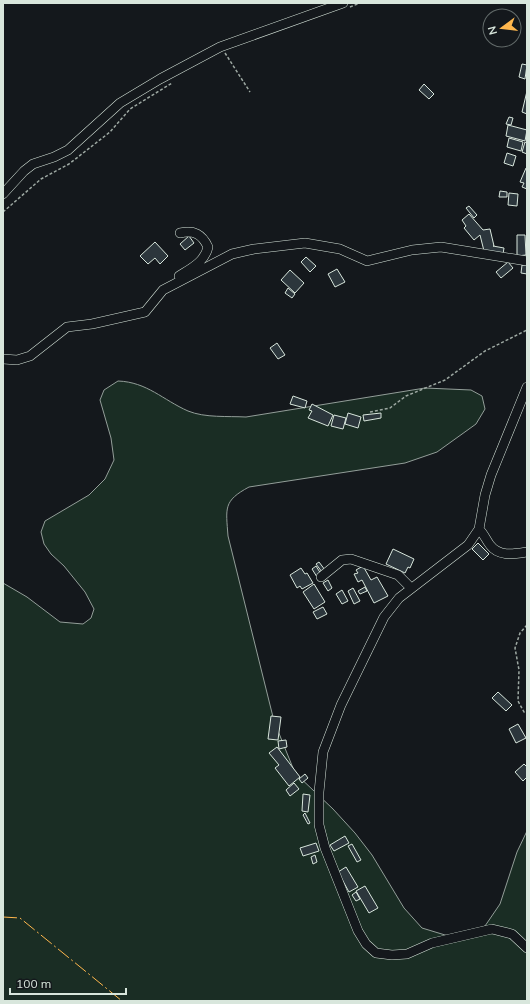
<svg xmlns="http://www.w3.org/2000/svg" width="530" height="1004" font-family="Mulish,sans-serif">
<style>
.green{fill:#1a2d24;stroke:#939e99}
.building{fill:#2c363c;stroke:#d8e6dc}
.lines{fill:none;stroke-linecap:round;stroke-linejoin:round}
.minor-casing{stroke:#d8e6dc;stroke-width:10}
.path{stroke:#9da8a2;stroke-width:1.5;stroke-dasharray:3 2;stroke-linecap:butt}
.minor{stroke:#14181c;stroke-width:9}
.power{stroke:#ffb74d;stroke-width:1;stroke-dasharray:14 3 2 3;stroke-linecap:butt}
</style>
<rect width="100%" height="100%" fill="#14181c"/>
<path class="green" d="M118,381C147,382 163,400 188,411C205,418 228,416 246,417L425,388L471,390L482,396L485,409L476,424L437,452L405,463L249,487C223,501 226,508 228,536L274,721L295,773L333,809L355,833L372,855L404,908L422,928L455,938L485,926L500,904L517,852L527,831V1001H3V583L27,597L60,622L83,624L91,618L94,609L85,592L64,566L51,554L44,544L41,532L45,521L89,495L105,479L114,460L111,438L100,400L104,390Z"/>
<path class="building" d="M522,64L527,65L525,79L519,77Z
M424,84L434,94L429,99L419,90Z
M527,91V114L522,112Z
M509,117L513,118L511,125L506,124Z
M508,125L527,130L525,141L506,136Z
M509,138L523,142L521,151L507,147Z
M525,142L527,143V154L522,152Z
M507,153L516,156L513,166L504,163Z
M526,168H527V189L522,187L524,183L520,182Z
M500,191L507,192V197H499Z
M509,193L518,194L517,206L508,205Z
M469,206L477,215L474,218L466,208Z
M469,214L483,230L490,229L494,246H493L504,248L503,254L484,251L480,235L474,240L464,228L466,226L462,220Z
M517,235H525L526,255L517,256Z
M189,236L194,243L185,250L180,244Z
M155,242L168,256L160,264L155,258L148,264L140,256Z
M306,257L316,266L310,272L301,262Z
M508,262L513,268L501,278L496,272Z
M522,265H527V274L521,273Z
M337,269L345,282L335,287L328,274Z
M290,270L304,283L295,293L281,280Z
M288,288L295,294L292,298L285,293Z
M277,343L285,355L278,359L270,348Z
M293,396L307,401L305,408L290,404Z
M312,404L333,415L328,426L308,418L312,411L309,410Z
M348,413L361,417L358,428L345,424Z
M381,413V418L364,421L363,415Z
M334,415L346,418L343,429L331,426Z
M478,543L489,554L483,560L472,549Z
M393,549L414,559L410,568L408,567L405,573L386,564Z
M319,562L325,570L322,572L316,564Z
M316,566L321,574L317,577L312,569Z
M363,566L371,580L377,577L388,596L374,603L362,580L358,582L354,574L358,573L356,570Z
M301,568L305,574L307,573L313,583L302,589L300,586L297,588L290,575Z
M328,580L332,588L328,591L323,583Z
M314,584L325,602L314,609L303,592Z
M365,587L367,591L360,594L358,591Z
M353,588L360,601L354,604L348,591Z
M342,590L348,601L342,604L336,594Z
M323,607L327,614L317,619L313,612Z
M498,692L512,705L506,711L492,698Z
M271,716L281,717L278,740L268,739Z
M518,724L526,738L516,743L509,729Z
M286,740L287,747L279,749L278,741Z
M277,747L300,777L289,786L275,768L279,765L269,753Z
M524,764L527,767V777L523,781L515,772Z
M305,774L308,778L302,783L299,779Z
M294,783L299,789L290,796L286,790Z
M303,794L310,795L308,812L302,811Z
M305,813L310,823L308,824L303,815Z
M345,836L349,843L334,851L330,845Z
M316,843L319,851L303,856L300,848Z
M352,844L361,860L357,862L348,846Z
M315,855L317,862L313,864L311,857Z
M346,867L358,887L349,892L338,872Z
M365,886L378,908L369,913L356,891Z
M356,892L360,899L356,901L352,895Z"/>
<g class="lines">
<defs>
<path id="minor" d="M3,194L24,171L33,164L54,157L68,150L120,103L160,79L220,47L343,3
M179,276C190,269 205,262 208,247C202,234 194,230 180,233
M3,359L17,360L30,356L67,327L92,324L145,312L163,290L232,254L254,249L305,243L340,249L367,261L412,250L441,247L527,261
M527,387L491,475L485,495L479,529L468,545L399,598L384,617L341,705L323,752L319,792V825L325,848L358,931L366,944L376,953L392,955L407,954L432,943L492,929L512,934L527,948
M479,529C484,534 486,540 490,545C499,557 514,554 527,552
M321,577L342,560L351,559L398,575L411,588"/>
</defs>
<use href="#minor" class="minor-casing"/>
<path class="path" d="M350,7L360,3
M225,53L250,92
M3,212L41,179L69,164L110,132L130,109L172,83
M370,412L390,408L406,396L445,380L485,351L527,330
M527,625L520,633L515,648L519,670L518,701L524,712L527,713"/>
<use href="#minor" class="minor"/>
<path class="power" d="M3,917L20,918L122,1001"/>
</g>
<rect width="530" height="1004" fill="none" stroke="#d8e6dc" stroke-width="8"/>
<g transform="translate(502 28) rotate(255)"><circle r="19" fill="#14181c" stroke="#626a69"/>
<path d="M0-3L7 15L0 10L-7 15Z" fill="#ffb74d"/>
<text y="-6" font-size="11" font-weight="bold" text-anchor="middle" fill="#d8e6dc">N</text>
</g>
<path d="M10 988v6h116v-6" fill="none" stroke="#d8e6dc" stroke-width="2"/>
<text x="16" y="988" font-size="12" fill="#d8e6dc" stroke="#14181c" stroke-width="3" paint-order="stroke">100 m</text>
</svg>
